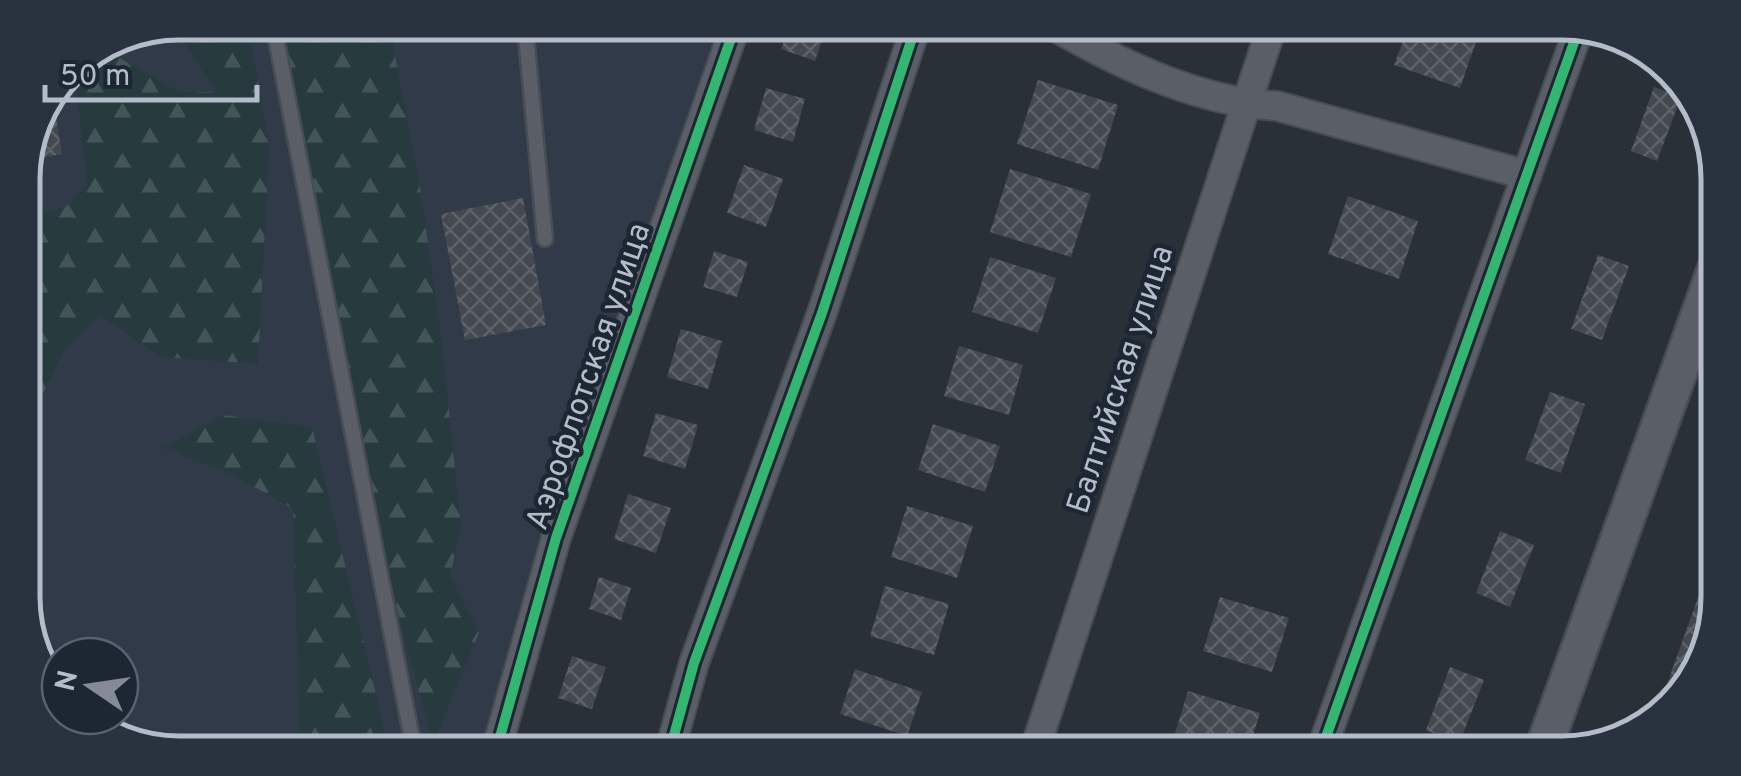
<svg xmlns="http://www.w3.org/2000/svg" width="1741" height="776" font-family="Overpass,sans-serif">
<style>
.airport{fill:#313a48}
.forest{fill:url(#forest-firs)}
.building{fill:url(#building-cross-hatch)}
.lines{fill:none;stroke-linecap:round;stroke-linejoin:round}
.service-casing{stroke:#484c53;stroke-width:19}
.minor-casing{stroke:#484c53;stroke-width:32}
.tertiary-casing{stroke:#484c53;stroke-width:40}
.service{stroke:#5a5e66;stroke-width:14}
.minor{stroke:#5a5e66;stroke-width:28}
.tertiary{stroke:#5a5e66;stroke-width:35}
.cycleway-casing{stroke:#1d2633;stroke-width:16}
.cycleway{stroke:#33b770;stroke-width:10}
.labels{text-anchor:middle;stroke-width:9;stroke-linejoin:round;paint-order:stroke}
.street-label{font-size:32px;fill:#b4bcc9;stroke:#1d2633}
.rim{fill:none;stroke:#b4bcc9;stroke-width:5}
</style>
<defs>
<pattern id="forest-firs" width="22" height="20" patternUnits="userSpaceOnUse" patternTransform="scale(2.5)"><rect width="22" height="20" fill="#273a3e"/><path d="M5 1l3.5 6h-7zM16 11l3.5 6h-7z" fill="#445559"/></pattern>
<pattern id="building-cross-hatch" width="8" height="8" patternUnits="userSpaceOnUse" patternTransform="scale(2.5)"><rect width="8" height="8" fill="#444950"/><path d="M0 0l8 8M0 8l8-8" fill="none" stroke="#5d6168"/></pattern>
</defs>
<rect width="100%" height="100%" fill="#2a3038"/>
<path class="airport" d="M179,23L720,27L541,558L487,744L119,741L86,716H120V656H60V696L55,693L25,627L23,168L75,62Z"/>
<path class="forest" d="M179,23H248L269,149L258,364L161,357L100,315L64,351L24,432L23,216L66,207L87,185L74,64L105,50L180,92H216L173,25Z
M279,23L389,24L420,186L442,343L461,527L450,576L479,633L433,744L331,360Z
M223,415L312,427L388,744L300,743L293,509L235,476L163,448Z"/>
<path class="building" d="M789,28H826L815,61L781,49Z
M1406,33H1450L1476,42L1460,88L1394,65Z
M1038,80L1118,105L1098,170L1017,144Z
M1654,87L1681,97L1657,161L1631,151Z
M766,88L805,99L793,142L754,130Z
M54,105L62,154L27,160L28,158Z
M744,165L783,179L766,227L727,213Z
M1010,169L1091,194L1071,257L990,232Z
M1348,196L1418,221L1399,279L1328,254Z
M523,198L546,325L465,340L441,214Z
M714,251L748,262L737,297L703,287Z
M1598,255L1629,266L1602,340L1571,329Z
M990,257L1056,278L1038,333L972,312Z
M681,329L722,341L708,389L667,377Z
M959,346L1023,365L1009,415L944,396Z
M1550,392L1585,404L1561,473L1525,460Z
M656,413L698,425L685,469L643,456Z
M933,424L1000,446L985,492L918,470Z
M628,494L671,508L656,553L614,539Z
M907,506L973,526L957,578L891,557Z
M1500,531L1534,545L1510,607L1476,593Z
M599,577L631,588L621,620L589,609Z
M885,586L949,604L934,655L870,636Z
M1699,595L1708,598L1706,657L1672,699L1663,695Z
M1220,597L1289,618L1272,672L1203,651Z
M572,656L606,667L592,709L558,698Z
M1450,667L1484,680L1459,744L1426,730Z
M855,669L922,692L907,736L840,714Z
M1188,691L1260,713L1248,751L1196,750L1172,743Z"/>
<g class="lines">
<defs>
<path id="service" d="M273,23L413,744
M525,25L545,239"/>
<path id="minor" d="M1061,30C1126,67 1201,102 1277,106L1527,175
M498,744L556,538L735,27
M671,746L694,663L822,313L915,29
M1035,749L1270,32
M1321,751L1577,34"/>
<path id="tertiary" d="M1542,753L1715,271"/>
</defs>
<use href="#service" class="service-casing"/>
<use href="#minor" class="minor-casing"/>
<use href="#tertiary" class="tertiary-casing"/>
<use href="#service" class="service"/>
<use href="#minor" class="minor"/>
<use href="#tertiary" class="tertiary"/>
<defs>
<path id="cycleway" d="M498,744L556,538L735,27
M671,746L694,663L822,313L915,29
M1321,751L1577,34"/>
</defs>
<use href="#cycleway" class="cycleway-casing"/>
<use href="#cycleway" class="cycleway"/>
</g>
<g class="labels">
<g class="street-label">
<text transform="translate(587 376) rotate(-71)" y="11">Аэрофлотская улица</text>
<text transform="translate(1119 379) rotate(-72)" y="11">Балтийская улица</text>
</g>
</g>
<path d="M0 0H1741V776H0ZM179 40H1562A139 139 0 0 1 1701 179V597A139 139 0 0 1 1562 736H179A139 139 0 0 1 40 597V179A139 139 0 0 1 179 40Z" fill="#29323f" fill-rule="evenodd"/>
<path class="rim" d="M179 40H1562A139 139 0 0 1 1701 179V597A139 139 0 0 1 1562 736H179A139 139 0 0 1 40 597V179A139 139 0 0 1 179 40Z"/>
<g transform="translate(90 686) rotate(283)"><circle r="48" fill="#1d2633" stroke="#59626f" stroke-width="2.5"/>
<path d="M0-8L18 38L0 25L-18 38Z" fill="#848b96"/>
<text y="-15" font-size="28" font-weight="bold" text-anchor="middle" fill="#b4bcc9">N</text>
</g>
<path d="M45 85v15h212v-15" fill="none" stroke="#b4bcc9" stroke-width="5"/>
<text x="60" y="85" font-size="30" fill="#b4bcc9" stroke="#1d2633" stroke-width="8" paint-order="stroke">50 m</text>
</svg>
